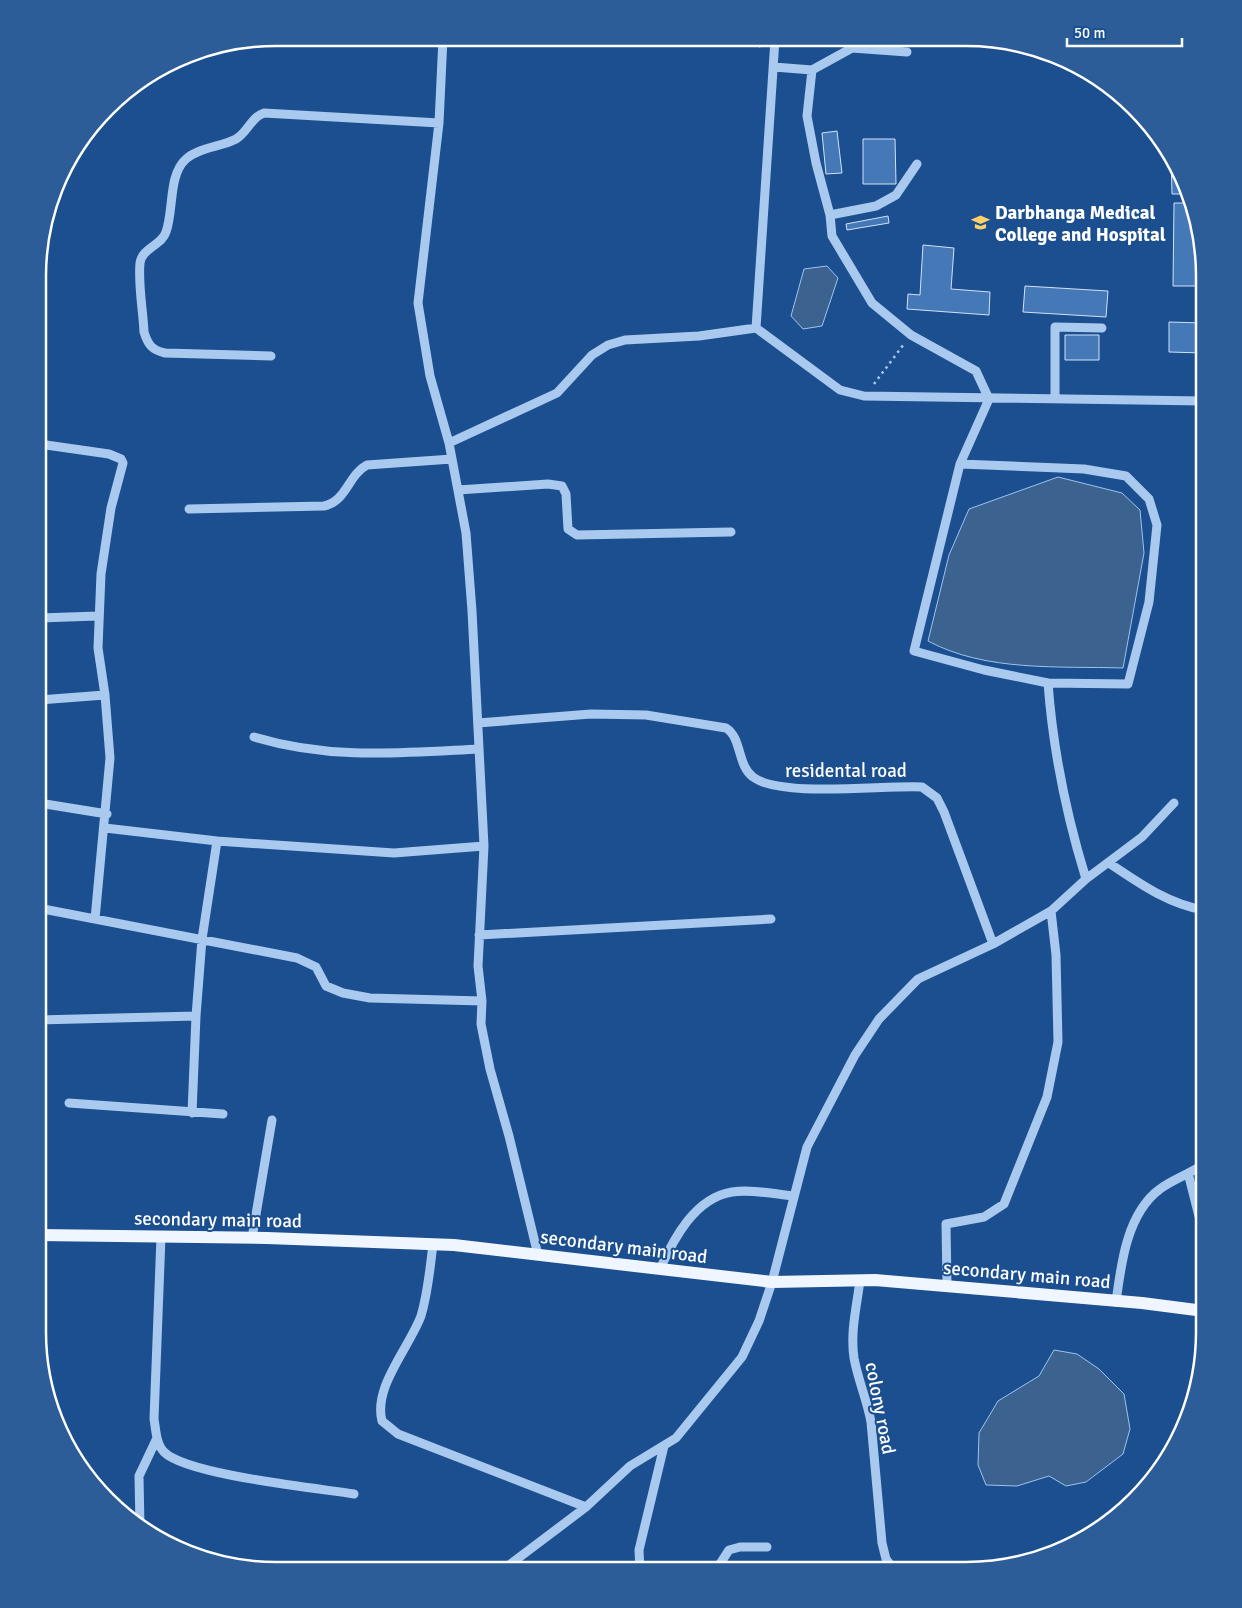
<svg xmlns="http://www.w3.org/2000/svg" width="1242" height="1608" font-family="Signika,sans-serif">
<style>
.water{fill:#3c6290;stroke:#9cc4f0}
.building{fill:#4478b7;stroke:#cfe3fa}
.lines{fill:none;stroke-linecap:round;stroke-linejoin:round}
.path{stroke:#a9c9ee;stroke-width:2.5;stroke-dasharray:2.5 4;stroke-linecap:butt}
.minor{stroke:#a9c9ee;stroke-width:9}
.major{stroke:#f0f6ff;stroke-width:12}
.labels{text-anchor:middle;stroke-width:4;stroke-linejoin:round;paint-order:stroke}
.poi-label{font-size:19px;font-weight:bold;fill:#fff;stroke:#1b4f8f;text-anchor:start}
.street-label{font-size:19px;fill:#fff;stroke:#1b4f8f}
.rim{fill:none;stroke:#fff;stroke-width:2.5}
</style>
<rect width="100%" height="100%" fill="#1b4f8f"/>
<path class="water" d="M827,266L838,278L822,326L803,329L791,316L804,269Z
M1058,477L1122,493L1140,510L1144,553L1123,668C1059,666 986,672 928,641L949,555L969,509Z
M1054,1350L1077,1354L1099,1369L1124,1394L1130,1429L1123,1454L1086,1482L1066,1486L1049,1476L1017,1486L986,1485L978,1465L979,1433L998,1401L1039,1376Z"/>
<path class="building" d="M837,131L842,173L826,174L822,133Z
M863,139H895L896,184H863Z
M1171,157L1180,170L1185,194H1172Z
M1174,203H1187L1202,267V286H1173Z
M888,216L889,223L847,230L846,224Z
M923,245L954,248L951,289L990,292L989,315L907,309L908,294L920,295Z
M1025,286L1108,291L1106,317L1023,312Z
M1169,322L1204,323V353L1169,352Z
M1065,335H1099V360H1065Z"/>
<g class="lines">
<path class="path" d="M757,39L762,51
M874,384L904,344"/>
<path class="minor" d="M443,38L439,123L418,303L430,376L449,443L466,533L472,611L484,846L478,966L482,1001L481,1024L490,1069L509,1136L538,1255
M775,39L756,328L840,390L864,396L1204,401
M852,48L907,52
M774,67L812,70L852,48L853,39
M812,70L807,116L816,163L830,215L832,236L872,303L911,335L976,371L989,399L960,464
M830,215L876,206L896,195L917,164
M271,356L165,353C152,350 148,345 144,332C143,310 138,285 140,263C142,248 162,245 166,232C174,210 168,175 186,159C200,147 221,147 236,139C248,132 251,117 264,113L439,123
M1055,398V327L1102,328
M449,443L557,393L592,355L608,345L625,340L699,336L756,328
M39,444L109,454L121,459L123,463L111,508L101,574L98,648L105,695L110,758L95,919
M458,490L548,484L562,486L566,494L568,529L577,535L731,532
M189,509L324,506C347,501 348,475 367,465L452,459
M39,618L98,616
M1048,683L1128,684L1149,602L1157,525L1149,499L1126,476L1084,469L960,464L914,651L984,670L1048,683C1053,750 1066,814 1086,879
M39,700L105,695
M478,723L591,714L646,715L726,728C742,738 737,765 753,777C781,798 883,785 922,787L937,798L944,812L993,944
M254,737C331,760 400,753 479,749
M39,803L107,814
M105,828L217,841L394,853L484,846
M1109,863C1139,883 1168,904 1204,910
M38,908L297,958L316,967L326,986L343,993L370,998L482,1001
M479,935L771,919
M38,1020L196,1016
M69,1103L223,1114
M192,1113L196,1016L202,939L217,841
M1188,1173L1204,1236
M161,1237L154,1419C156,1430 156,1444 164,1452C187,1475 316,1488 354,1494
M252,1238L272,1120
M433,1244C430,1268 428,1293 421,1316C409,1348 373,1387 382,1421L398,1434L586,1507
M660,1269C674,1238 695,1198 732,1192C752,1189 774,1194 794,1196
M860,1280C857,1305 850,1332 854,1358C858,1380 867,1400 871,1422L882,1543L886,1559L894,1570
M947,1285L946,1224L984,1217L1004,1204L1047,1097L1058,1042L1056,955L1051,911
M1116,1302C1121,1264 1127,1213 1160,1189C1173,1179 1190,1174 1204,1164
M1201,1311L1204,1261
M140,1527L139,1476L157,1438
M504,1569L586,1507L630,1466L676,1438L742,1357L759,1321L772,1282L807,1147L855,1055L879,1019L918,979L993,944L1051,911L1086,879L1142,837L1174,803
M640,1570L639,1550L664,1446
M716,1570L729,1550L740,1547H767"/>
<path class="major" d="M38,1235L267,1238L454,1245L772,1282L875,1280L1142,1303L1204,1311"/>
</g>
<defs>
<symbol id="university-bare" viewBox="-9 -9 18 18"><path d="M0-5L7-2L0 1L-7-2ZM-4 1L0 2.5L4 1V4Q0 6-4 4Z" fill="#ffd166" stroke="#1b4f8f" stroke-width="2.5" paint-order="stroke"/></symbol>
</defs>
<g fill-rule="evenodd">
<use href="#university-bare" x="968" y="210" width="25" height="25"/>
</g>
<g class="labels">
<g class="poi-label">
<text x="995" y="219">Darbhanga Medical<tspan x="995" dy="22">College and Hospital</tspan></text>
</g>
<g class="street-label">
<text x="846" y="777">residental road</text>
<text transform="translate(218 1219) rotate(1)" y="7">secondary main road</text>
<text transform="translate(624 1246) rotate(7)" y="7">secondary main road</text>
<text transform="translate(1027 1274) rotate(5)" y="7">secondary main road</text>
<text transform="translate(881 1408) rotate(79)" y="7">colony road</text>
</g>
</g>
<path d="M0 0H1242V1608H0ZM276 46H966A230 230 0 0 1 1196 276V1332A230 230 0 0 1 966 1562H276A230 230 0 0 1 46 1332V276A230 230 0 0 1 276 46Z" fill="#2d5d98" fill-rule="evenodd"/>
<path class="rim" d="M276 46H966A230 230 0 0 1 1196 276V1332A230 230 0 0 1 966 1562H276A230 230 0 0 1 46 1332V276A230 230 0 0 1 276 46Z"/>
<path d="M1067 38v8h115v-8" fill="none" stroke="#ffffff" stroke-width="2.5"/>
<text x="1074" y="38" font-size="15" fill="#ffffff" stroke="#1b4f8f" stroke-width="4" paint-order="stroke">50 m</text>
</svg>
